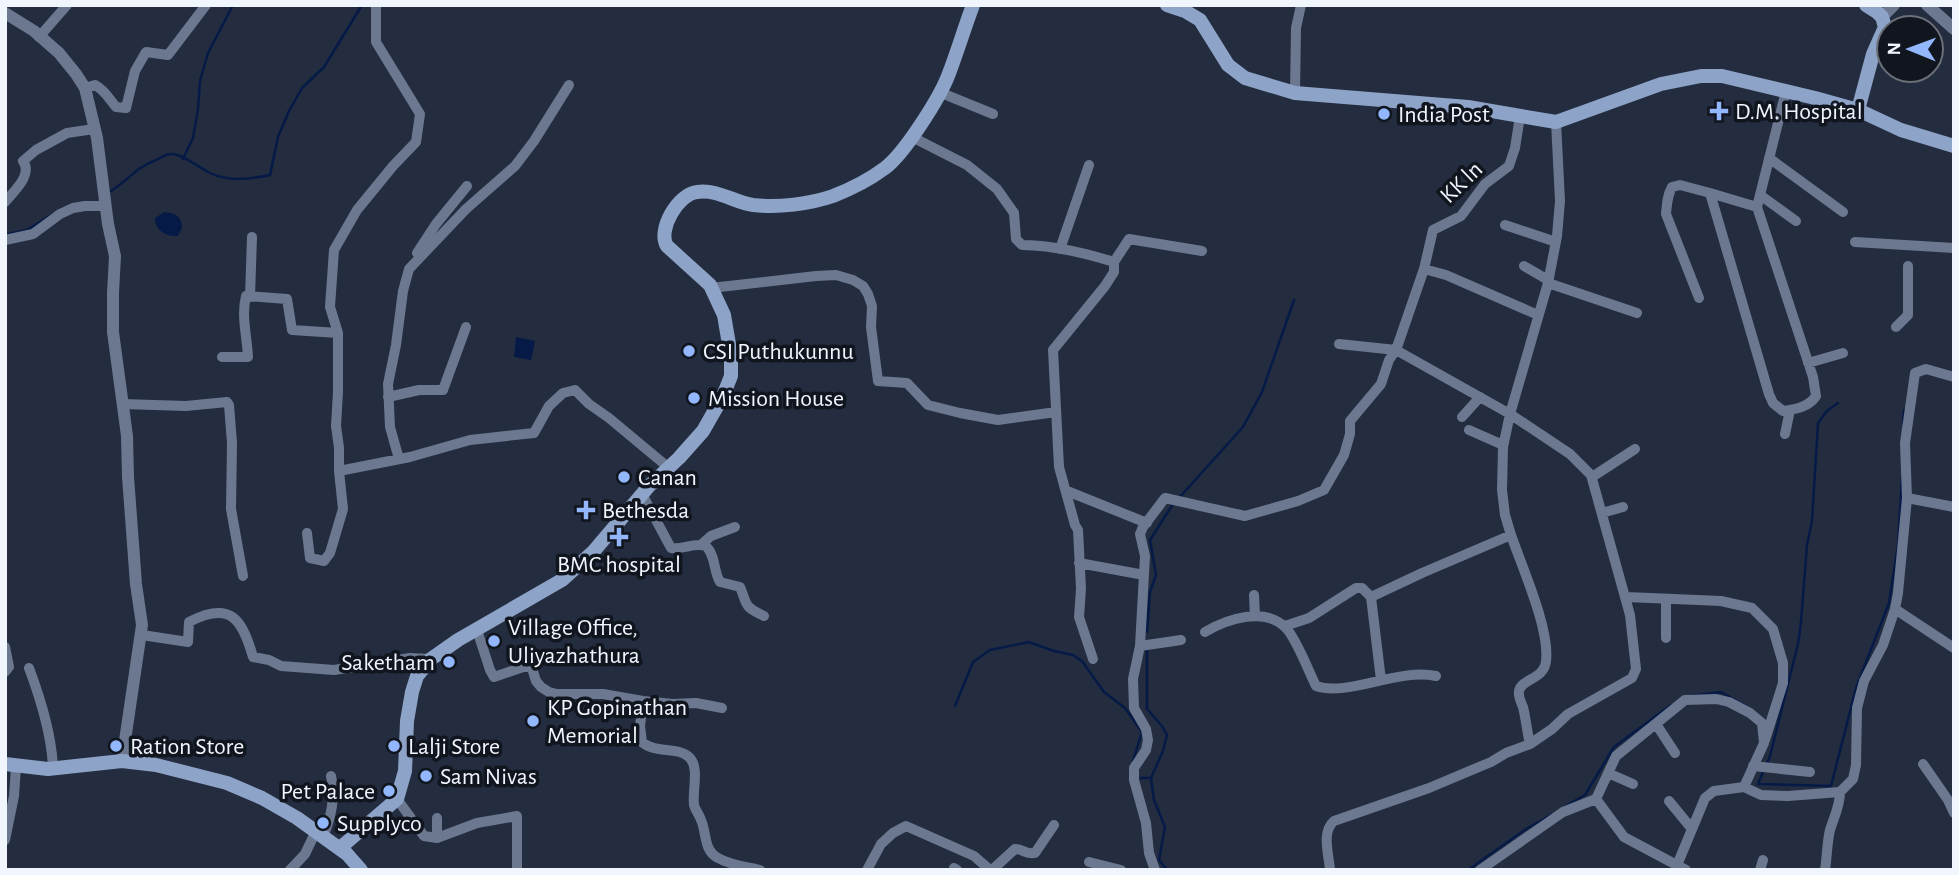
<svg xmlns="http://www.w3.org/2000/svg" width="1959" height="875" font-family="'Alegreya Sans',sans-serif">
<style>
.water{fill:#051a47}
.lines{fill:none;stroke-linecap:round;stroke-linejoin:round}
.stream{stroke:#051a47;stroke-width:2.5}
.minor{stroke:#6b7890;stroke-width:10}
.tertiary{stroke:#6b7890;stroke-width:12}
.secondary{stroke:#8ea3c8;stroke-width:14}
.poi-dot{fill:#92b7fd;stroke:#11151e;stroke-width:2.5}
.labels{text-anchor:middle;stroke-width:7;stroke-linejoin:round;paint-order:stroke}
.poi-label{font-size:24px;fill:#f1f5fd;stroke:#11151e;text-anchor:start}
.street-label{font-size:24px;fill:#f1f5fd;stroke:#11151e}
</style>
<rect width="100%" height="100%" fill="#232d3f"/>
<path class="water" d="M164,212C175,213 182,216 182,228L178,236C166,237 155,230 155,218Z
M516,337L535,341L531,360L514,357Z"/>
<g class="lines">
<path class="stream" d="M183,159L193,138L198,109L200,81L208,53L233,5
M111,191C128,180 137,167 156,160C161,158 165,154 171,154C181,153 200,168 210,173C229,182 251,179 270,175L278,137L289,111L302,88L324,67L362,5
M8,234L27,230L53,214
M1903,423L1904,410
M1178,499L1243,427L1262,392L1294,300
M1147,632L1150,592L1156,575L1150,540L1173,504
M1147,648V709L1162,726L1167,735L1163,751L1151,778L1154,800L1165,827L1159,860L1167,870
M1690,696L1721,692L1746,706
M955,706L973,662L990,650L1029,642L1054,651L1073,655L1082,661L1104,692L1125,708L1142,732L1133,761
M1767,764L1770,756L1798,644L1801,622L1807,545L1812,521L1818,423L1827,411L1838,403
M1764,770L1758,784L1831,786L1856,688L1889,603L1898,545L1902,478
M1141,778H1151
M1564,807L1585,795L1614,747L1671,705
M1468,870L1526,829L1553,814"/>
<path class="minor" d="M39,37L67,5
M85,88L95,85C105,90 109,99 116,107L126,108L135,71L146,52L168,55L206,5
M939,92L993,114
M1295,93L1296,28L1301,5
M912,137L967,165L997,189L1014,213L1016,239L1022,245C1053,245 1085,253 1114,262V272L1105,286L1053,350L1059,467L1075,525L1078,530L1081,589L1079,617L1093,659
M1769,158L1843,212
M1760,195L1796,221
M5,202C14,191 33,175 23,161L36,150L67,133L94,129
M1757,207L1710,193L1769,394L1773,403L1783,411C1796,409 1809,407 1816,396L1813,377L1757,207L1786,91
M1505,225L1556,242
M5,240L33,234L60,214L73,208L85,206H106
M1855,242L1954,248
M1060,249L1089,165
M417,253L436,224L467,186
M1114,262L1129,239L1202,251
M1524,266L1548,280
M1424,269L1446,275L1538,315
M1548,283L1637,313
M711,288L816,276L836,275L853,280L863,286L868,294L872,306L871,327L878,381L907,383L928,405L960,413L998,420L1056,412
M250,297L252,237
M1699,298L1666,214C1667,204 1667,196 1672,187L1680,185L1710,193
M1896,327L1908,315V266
M1339,344L1396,350L1510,414L1570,454L1591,475L1630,615L1636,669L1632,678L1568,714L1552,729L1530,744
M222,357H248C247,336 241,316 246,296L287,299L292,330L338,333
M1808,363L1843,353
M388,397L419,390H443L466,327
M122,404L186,406L227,402L229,405L232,443L231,509L243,576
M1462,417L1480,397
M1469,430L1503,445
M1785,434L1790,410
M399,459L390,427L388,384L396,345L403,291L409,269L466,209L515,166L534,141L569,85
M339,471L410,457L470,440L534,433L549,406L563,393L575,390L589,404L609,418L669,468
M1592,477L1635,449
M1067,491L1147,523
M642,494L671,548C683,550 694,542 706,546C716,556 713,570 720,582L740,587C748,606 743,606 764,616
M1907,498L1954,507
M1602,513L1623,507
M307,533L310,558L324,561L330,553L343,509L339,471V448L336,426L338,392V333L330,307L334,250L357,210L393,166L416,142L420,114L376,42V5
M1511,535L1505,515L1502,490L1503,447L1510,414L1548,283L1557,236L1560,201L1556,122
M702,544L711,536L735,527
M1079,563L1144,575
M1254,595L1255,616
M1626,597L1721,601L1752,608L1773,629L1783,663V683L1765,740
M1895,609L1954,648
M1285,626L1309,618L1356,588H1362L1371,597L1381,680
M477,630L490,670L494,677L526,666L532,668L536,681L541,687L549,692L557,694H603L643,701L673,704L696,703L722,708
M1205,632C1227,619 1265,606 1286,628C1296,638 1309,672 1316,686C1348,697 1397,668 1436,676
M142,635L188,642L189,622C230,601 242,618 253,657L269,660L281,666L334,670L410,658L431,659
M1666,638V600
M1140,646L1181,640
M5,647L9,667L5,672
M29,668C41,700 52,735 53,769
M643,701L640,726L642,742C655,754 677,746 689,757C700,767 692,791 694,805C695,810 699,814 701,820C707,833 703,850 718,858C730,865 747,867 760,870
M1656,724L1675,753
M1923,764L1948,800L1954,813
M1753,766L1810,772
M1608,773L1633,784
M397,799L424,836L437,838V818
M1596,799L1624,837L1686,870
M1669,801L1692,829
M323,836C331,819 336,795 331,776
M437,838L477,823L517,816V870
M5,840L14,796L16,767
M1089,862L1121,870
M954,868L957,870
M290,870L305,854L316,831
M867,870L881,844L893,833L906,826L974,856L990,870
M992,870L1015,849C1023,849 1027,855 1035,853L1054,825
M1155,870L1149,853L1146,823L1134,780V768L1146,750L1148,740L1146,729L1134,708L1133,679L1140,646L1145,556L1140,534L1143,527L1165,498L1245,516L1298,501L1324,490L1344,455L1350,434V421L1381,384L1389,360L1396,350L1424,269L1433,230L1461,216L1485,184L1509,166L1515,148L1520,116
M1330,870C1329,855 1321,832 1334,821L1429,788L1491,762L1506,753L1530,744C1527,732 1526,719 1523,707C1521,702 1518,697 1519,691C1522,678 1544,680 1546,661C1550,629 1522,567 1511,535L1422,573L1371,597
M1480,870L1563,812L1596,799L1616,756L1685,700L1716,699L1729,702L1750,713L1762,723L1764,743L1744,787
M1675,870L1705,798L1714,791L1744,787L1761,795L1788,796L1840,792L1853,779L1856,765L1857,708L1864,681L1883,645L1895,609L1898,593L1907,498L1905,443L1915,373L1926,369L1954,377
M1760,870L1763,860
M1825,870C1827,857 1827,842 1830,830C1834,817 1840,806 1840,792"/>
<path class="tertiary" d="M1927,5L1954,29
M5,13L34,31L59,53L76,74L85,88L97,138L108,224L115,256L113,293V332L127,436L128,477L136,584L142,625L122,761
M1882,17L1894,5"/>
<path class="secondary" d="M1167,5L1185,11L1200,20L1228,65L1245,78L1295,93L1468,107L1556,122L1661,84L1701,76H1722L1815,98L1858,110L1901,130L1954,146
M1858,110L1873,54L1885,27L1882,17L1877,12L1866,5
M5,764L48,769L122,761L156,765L227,783L262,798L297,818L347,854L361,870
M340,848L397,799L405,771L407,721L412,692L417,676L431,659L458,640L562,580L593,552L649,486L679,458L703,431L723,396L731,376V356L724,315L710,285L667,246C657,230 678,194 697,192C718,189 733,202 753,205C778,208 810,204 833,196C851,189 869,180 885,168C904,154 939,99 948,76C957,53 964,29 973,5"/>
</g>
<g class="poi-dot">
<path d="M1715.5 100.5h7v7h7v7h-7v7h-7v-7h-7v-7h7z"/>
<circle cx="1384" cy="114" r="7"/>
<circle cx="689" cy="351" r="7"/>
<circle cx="694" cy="398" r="7"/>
<circle cx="624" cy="477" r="7"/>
<path d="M582.5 499.5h7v7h7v7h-7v7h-7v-7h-7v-7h7z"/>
<path d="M615.5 526.5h7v7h7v7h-7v7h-7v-7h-7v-7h7z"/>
<circle cx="494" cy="641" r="7"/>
<circle cx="449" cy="662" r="7"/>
<circle cx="533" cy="721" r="7"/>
<circle cx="116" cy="746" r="7"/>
<circle cx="394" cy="746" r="7"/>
<circle cx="426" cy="776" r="7"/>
<circle cx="389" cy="791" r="7"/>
<circle cx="323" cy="823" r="7"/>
</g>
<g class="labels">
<g class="poi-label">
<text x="1735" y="119">D.M. Hospital</text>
<text x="1398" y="122">India Post</text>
<text x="703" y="359">CSI Puthukunnu</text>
<text x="708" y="406">Mission House</text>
<text x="638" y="485">Canan</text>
<text x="602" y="518">Bethesda</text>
<text x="619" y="572" text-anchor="middle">BMC hospital</text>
<text x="508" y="635">Village Office,<tspan x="508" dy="28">Uliyazhathura</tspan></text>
<text x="435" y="670" text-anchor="end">Saketham</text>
<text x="547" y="715">KP Gopinathan<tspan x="547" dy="28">Memorial</tspan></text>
<text x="130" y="754">Ration Store</text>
<text x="408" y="754">Lalji Store</text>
<text x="440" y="784">Sam Nivas</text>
<text x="375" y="799" text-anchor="end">Pet Palace</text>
<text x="337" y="831">Supplyco</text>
</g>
<g class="street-label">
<text transform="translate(1461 182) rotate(-44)" y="8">KK ln</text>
</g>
</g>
<rect width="1959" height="875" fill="none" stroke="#f1f5fd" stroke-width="14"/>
<g transform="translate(1910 49) rotate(271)"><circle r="33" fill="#11151e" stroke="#6b6f77" stroke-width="2"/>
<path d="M0-5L12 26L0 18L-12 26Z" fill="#92b7fd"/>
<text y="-10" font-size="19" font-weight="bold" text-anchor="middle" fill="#f1f5fd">N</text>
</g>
</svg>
